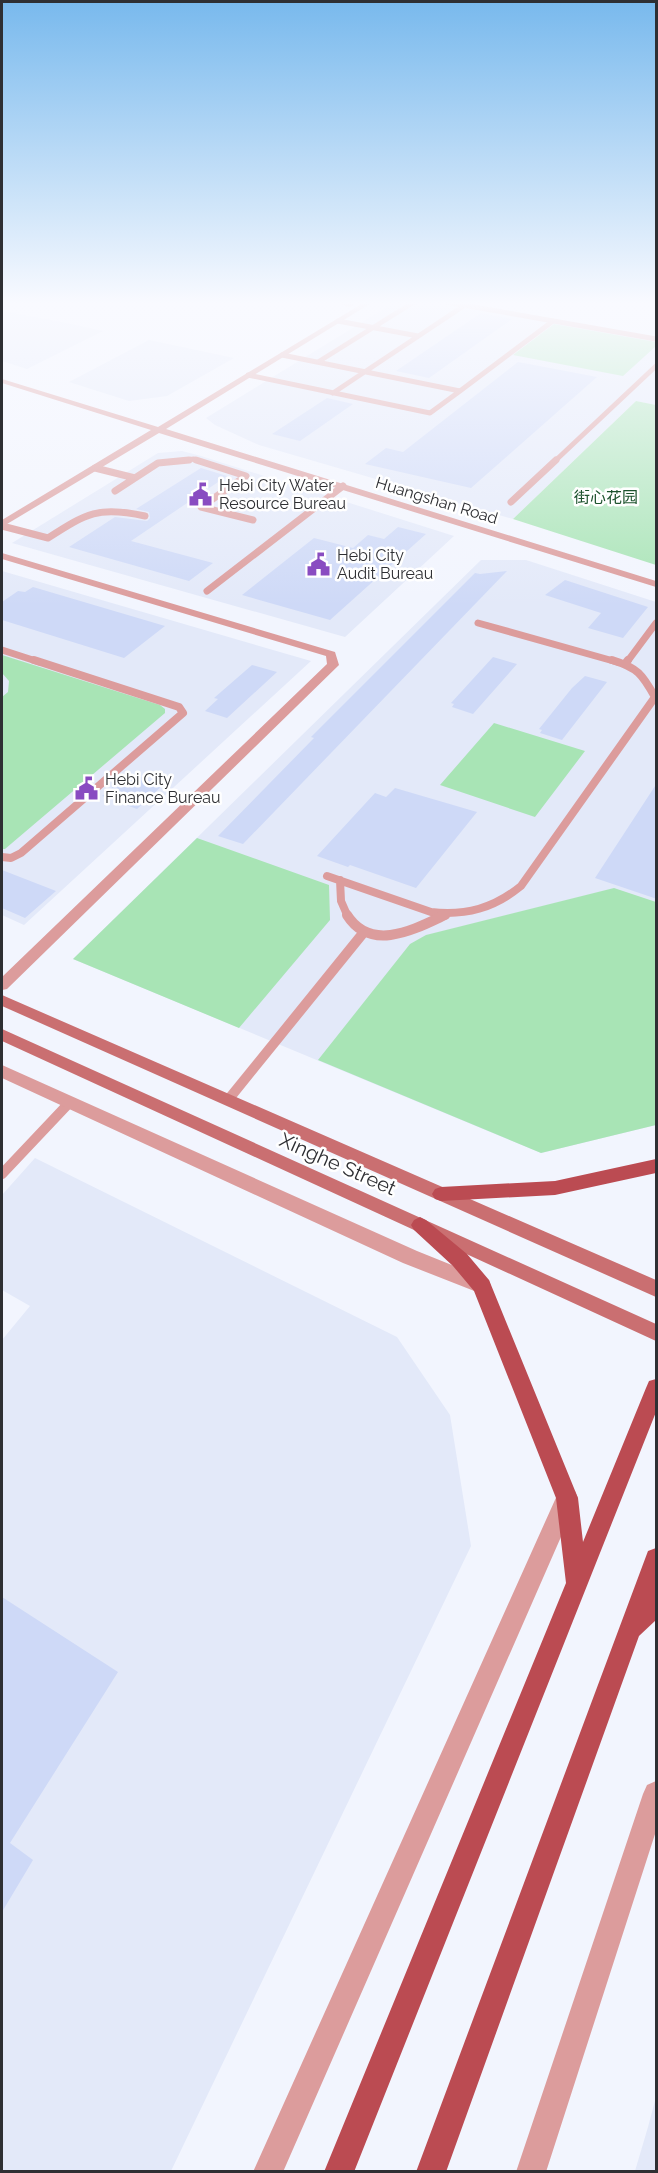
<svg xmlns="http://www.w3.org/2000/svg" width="658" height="2173" font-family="Raleway,'Noto Sans SC',sans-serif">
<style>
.built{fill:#e3e9f9}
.green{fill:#a8e4b5}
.building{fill:#ced9f7}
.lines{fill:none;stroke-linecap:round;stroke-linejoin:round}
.service-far3{stroke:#dc9c9c;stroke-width:5}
.service-far2{stroke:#dc9c9c;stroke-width:7}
.service-far1{stroke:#dc9c9c;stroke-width:8}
.service{stroke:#dc9c9c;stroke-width:10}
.minor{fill:#dc9c9c;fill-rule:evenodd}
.tertiary{fill:#dc9c9c;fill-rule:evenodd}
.secondary{fill:#ca6f71;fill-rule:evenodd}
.primary{fill:#bb4b52;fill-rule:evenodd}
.labels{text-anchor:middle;stroke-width:5;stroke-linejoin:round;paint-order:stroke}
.far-poi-label{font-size:16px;fill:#2e2f33;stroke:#fff;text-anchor:start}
.far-park-label{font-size:16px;fill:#1d532e;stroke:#fff}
.far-street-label{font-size:16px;fill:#2e2f33;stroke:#fff}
.street-label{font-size:20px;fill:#2e2f33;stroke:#fff}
</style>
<rect width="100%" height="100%" fill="#f2f5fe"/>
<path class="built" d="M395,302H458L656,337V405L636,401L513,519L259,445L215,425L206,418Z
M2,311L67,323L103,331L27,369L2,361Z
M149,340L234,358L167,396L129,401L69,382Z
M182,451L201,456L454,536L345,637L12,543L158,453Z
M481,560H526L656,602V1125L541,1153L73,959Z
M2,571L311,661L24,925L2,915Z
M35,1158L397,1337L450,1415L471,1546L171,2171H2V1340L30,1306L2,1290V1195Z
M656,2097V2171H635L648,2127Z"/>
<path class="green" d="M554,324L656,342V346L623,376L513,355Z
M636,401L656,405V565L513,519Z
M2,655L160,705L165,709V713L5,849H2V697L8,692L9,681L2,673Z
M494,723L585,751L535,817L440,785Z
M197,838L329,885L330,920L239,1028L73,959Z
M614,888L656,902V1125L541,1153L318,1060L410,944L426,935Z"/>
<path class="building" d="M481,313L512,319L429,378L396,371Z
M518,362L597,377L471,488L365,464L386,448L403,452Z
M327,398L353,404L300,441L272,434Z
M201,468L227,476L131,541L213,563L189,581L69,547L115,517L147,521L150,518L149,512L136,509Z
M398,527L426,534L330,620L242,595L314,538L353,548L368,535L384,539Z
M507,571L243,844L218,836L314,738L311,737L475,573L480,574Z
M565,580L648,607L623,638L588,628L601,613L545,595Z
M33,587L165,626L124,658L2,620V602L18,591L25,592Z
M493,657L517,664L473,714L452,707L454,704L451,703Z
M252,665L277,672L227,718L205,711L218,699L214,698Z
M585,676L607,682L562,740L540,733L542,730L539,729L572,688Z
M129,773L163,785L137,809L102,796Z
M657,783V899L595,878Z
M395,788L477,812L416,888L350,865L348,867L317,856L375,793L386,797Z
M2,870L56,891L25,918L2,908Z
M2,1597L118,1672L10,1843L33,1860L2,1912Z"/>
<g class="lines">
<path class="service-far3" d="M446,302L656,339
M338,321L418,336
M318,362L414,302
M248,375L430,413L460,391L282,355
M460,391L553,321
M333,393L465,305
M176,461L194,459L200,461
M555,461L656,366"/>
<path class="service-far2" d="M196,460L246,476L201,507L253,520
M95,468L135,478
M115,491L158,463L189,460
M511,502L556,460
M2,526L48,538C87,513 98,506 145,516
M207,591L343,486
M478,623L617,662
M2,650L39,662
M627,662L656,623"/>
<path class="service-far1" d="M625,664L628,660
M2,857L11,858L21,853L183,713L179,707L34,660
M327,876L431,912C466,916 494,908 521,886L655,697C642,674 638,668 612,660
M340,880L341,901L348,917
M442,917L446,915"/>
<path class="service" d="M347,915C371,953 415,929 445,915
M228,1100L364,932
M2,1174L70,1102"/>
<path class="minor" d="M333,302H346L354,305L350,307Z
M2,553L335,652L339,665L7,989L2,990V977L327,664L326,656L2,559Z
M2,1065L417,1251L489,1280L491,1286L489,1292L482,1294L403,1263L2,1078Z
M567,1487L575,1491L578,1498L283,2172H253L559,1491Z
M656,1781V1831L546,2172H516L643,1794L647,1785Z"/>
<path class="tertiary" d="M365,302H373L166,429L656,581V587L159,433L2,527V520L151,430L2,383V379L158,427Z"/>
<path class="secondary" d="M2,995L656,1280V1297L2,1006Z
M2,1029L656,1324V1341L2,1041Z"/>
<path class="primary" d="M656,1159V1173L555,1195L441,1201L435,1199L432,1194L435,1189L441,1187L555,1181Z
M420,1217L426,1220L467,1254L489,1280L578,1498L583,1542L646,1388L649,1381L656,1379V1412L354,2172H324L566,1583L556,1498L474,1291L453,1266L414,1230L411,1225L414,1220Z
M656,1548V1620L639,1636L446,2172H416L645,1559L648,1551Z"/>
</g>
<linearGradient id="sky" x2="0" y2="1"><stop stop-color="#78b9ed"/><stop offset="0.5" stop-color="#f9faff"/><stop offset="1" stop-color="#f9faff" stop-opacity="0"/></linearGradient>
<rect width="658" height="606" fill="url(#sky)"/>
<defs>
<symbol id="civic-bare" viewBox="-9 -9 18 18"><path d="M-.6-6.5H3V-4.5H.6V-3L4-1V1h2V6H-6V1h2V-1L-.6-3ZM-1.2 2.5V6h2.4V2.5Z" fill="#894cc1" stroke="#fff" stroke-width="2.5" paint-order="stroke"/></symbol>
</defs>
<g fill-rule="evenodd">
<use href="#civic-bare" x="184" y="478" width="33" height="33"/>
<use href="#civic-bare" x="302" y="548" width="33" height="33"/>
<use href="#civic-bare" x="70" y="772" width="33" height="33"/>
</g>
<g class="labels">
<g class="far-poi-label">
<text x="219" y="491">Hebi City Water<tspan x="219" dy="18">Resource Bureau</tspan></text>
<text x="337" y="561">Hebi City<tspan x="337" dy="18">Audit Bureau</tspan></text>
<text x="105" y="785">Hebi City<tspan x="105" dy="18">Finance Bureau</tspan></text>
</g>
<g class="far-park-label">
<text x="606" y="503">街心花园</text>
</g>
<g class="far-street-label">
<text transform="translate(437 500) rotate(17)" y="6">Huangshan Road</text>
</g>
<g class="street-label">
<text transform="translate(338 1164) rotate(24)" y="7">Xinghe Street</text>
</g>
</g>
<rect width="658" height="2173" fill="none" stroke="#2e2f33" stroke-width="6"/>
</svg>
